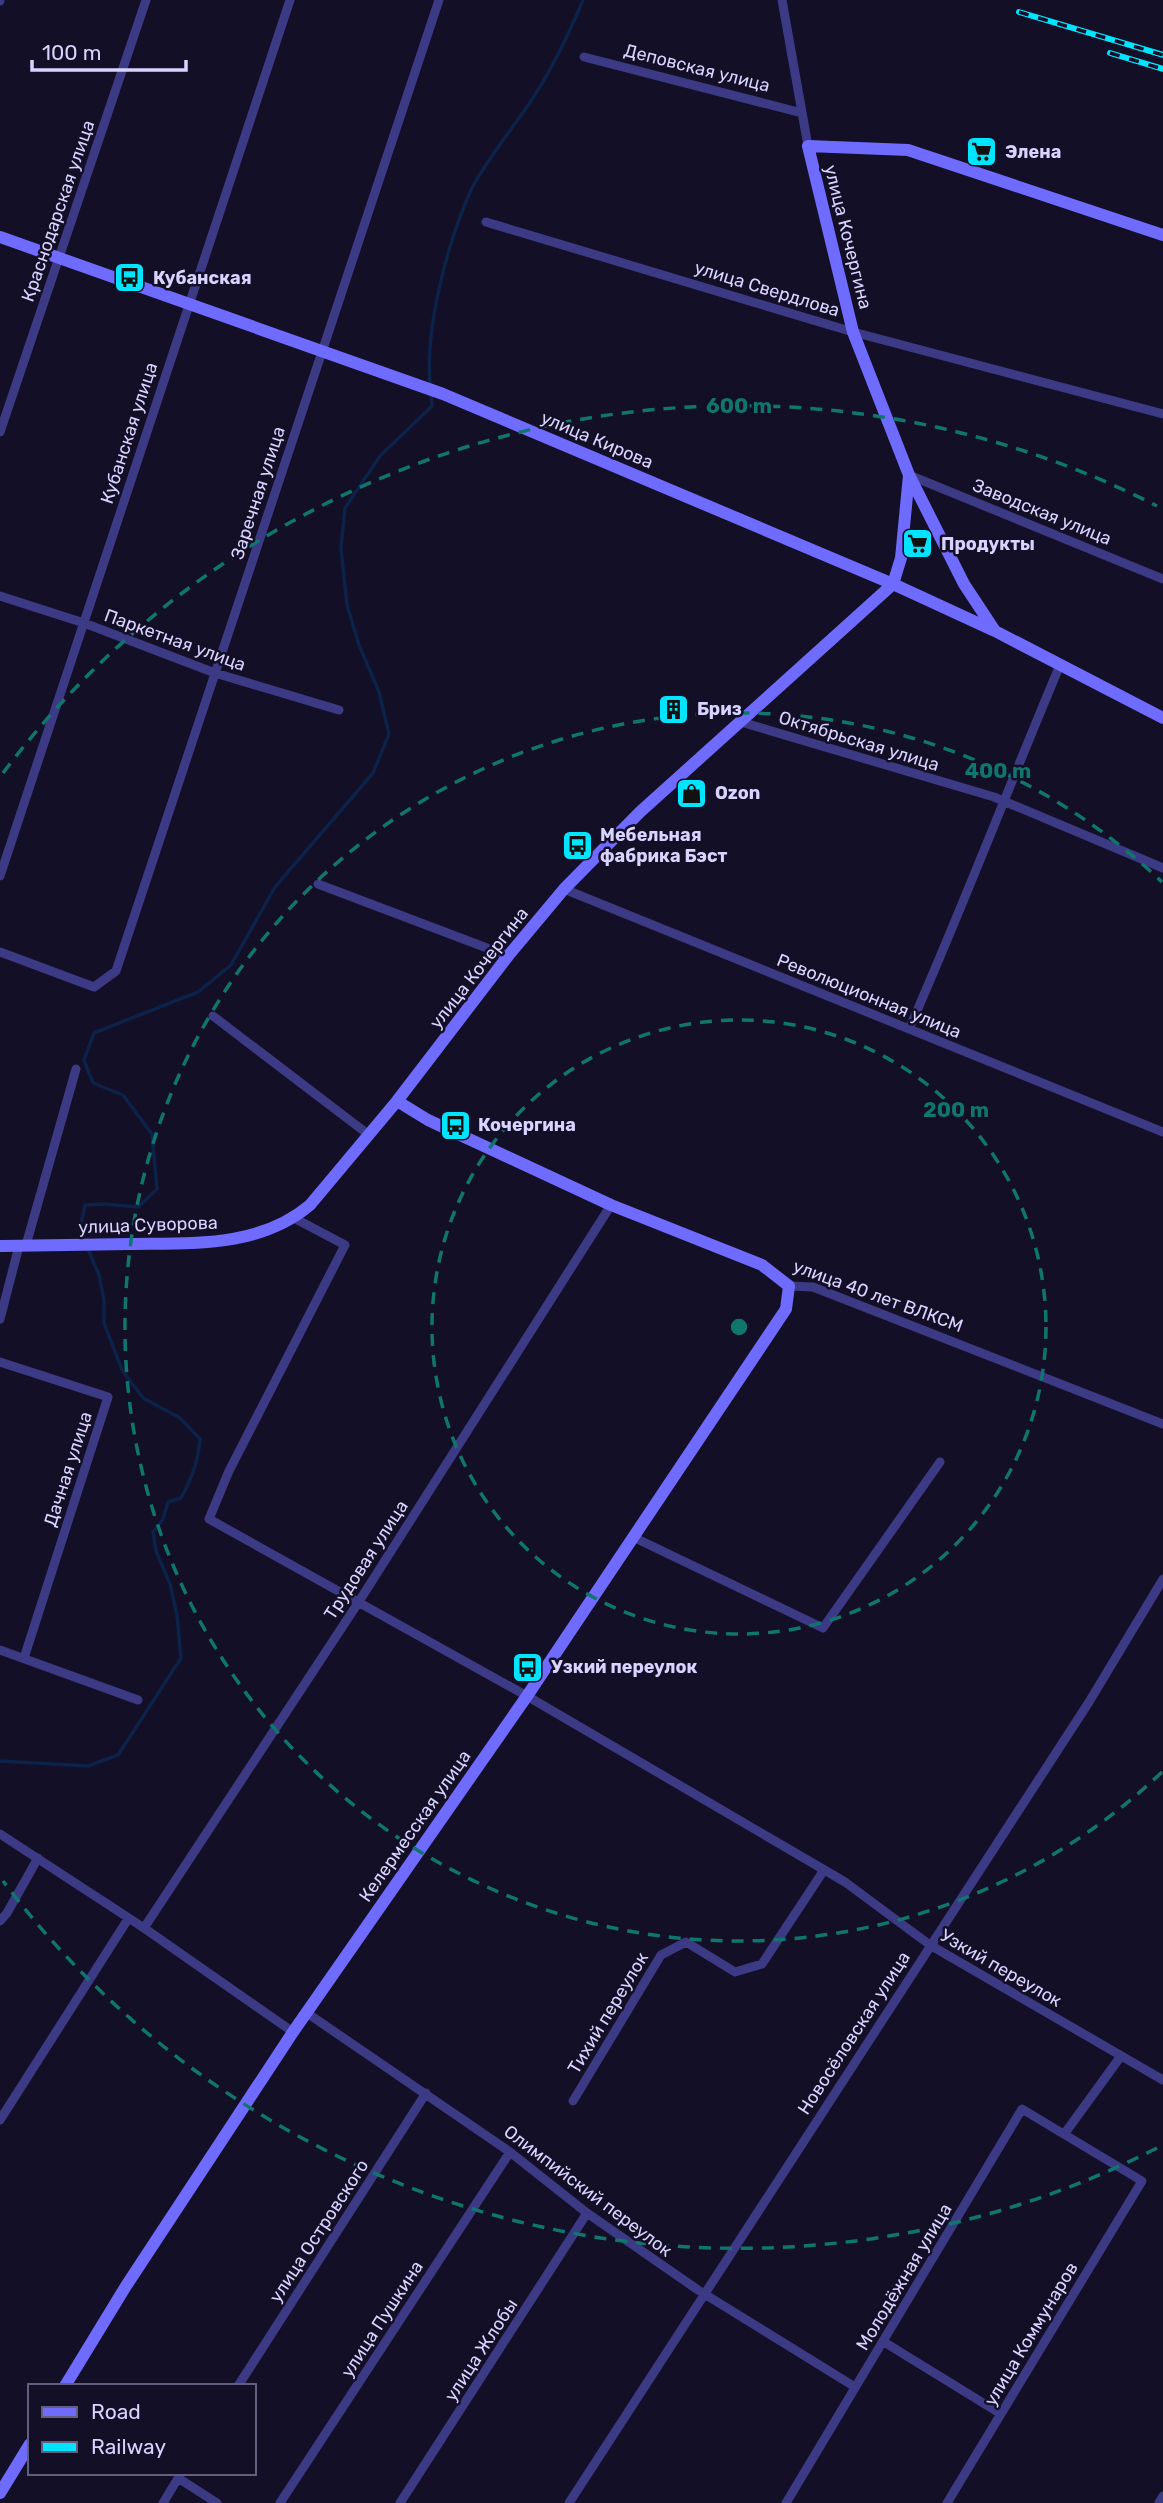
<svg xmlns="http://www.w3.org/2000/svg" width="1163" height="2503" font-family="Rubik,sans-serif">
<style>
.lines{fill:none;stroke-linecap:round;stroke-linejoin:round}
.stream{stroke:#0c2248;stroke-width:3.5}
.street{stroke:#3d3a85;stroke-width:9}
.secondary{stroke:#6f6bff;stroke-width:12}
.rail-casing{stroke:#00e5ff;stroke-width:6}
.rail{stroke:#130f26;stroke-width:3.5;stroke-dasharray:10;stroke-linecap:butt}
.ring{fill:none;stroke:#0f766e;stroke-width:3.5;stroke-dasharray:12 9}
.labels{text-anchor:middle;stroke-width:5;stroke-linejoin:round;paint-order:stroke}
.street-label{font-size:18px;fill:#d9d4ff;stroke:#130f26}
.poi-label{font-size:18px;font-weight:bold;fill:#d9d4ff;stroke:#130f26;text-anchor:start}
.centre{fill:#0f766e;stroke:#130f26;stroke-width:3.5}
.ring-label{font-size:21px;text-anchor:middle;font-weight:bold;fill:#0f766e;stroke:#130f26;stroke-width:5;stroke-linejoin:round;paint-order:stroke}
</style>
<rect width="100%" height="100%" fill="#130f26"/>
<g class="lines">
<path class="stream" d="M430,384C425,327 448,240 472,188C486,161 511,130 529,104C551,71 568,36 583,0
M85,1242L80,1230L85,1205L103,1204L138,1207L157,1189L152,1134L123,1095L93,1083L84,1060L94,1033L198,992L231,965L275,887L373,773L389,734L379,692L359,645L347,605L341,548L345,508L380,456L432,406L431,392
M0,1761L88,1766L118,1755L181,1658L177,1615L170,1584L156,1551L153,1532L163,1519L168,1502L181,1498C192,1478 198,1462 200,1439L180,1418L143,1398L122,1370L104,1323V1301L99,1275L88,1249"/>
<path class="street" d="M782,0L808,146
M0,1V0
M584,57L802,113
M486,222L853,332L1163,414
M0,432L146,0
M909,475L1163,579
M0,596L84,623L215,673L339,710
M741,722L994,797L1163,868
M0,876L290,0
M318,884L508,956
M564,889L1163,1132
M0,952L94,987L116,971L439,0
M213,1016L369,1135
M909,1029C962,909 1009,786 1060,665
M294,1218L345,1245L229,1471L209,1519L527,1696L845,1882L930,1945L1163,2080
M26,1245L76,1069
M789,1286L813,1287L1163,1424
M0,1319L19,1246
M0,1362L108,1397L24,1658
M633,1537L823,1628L940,1462
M0,1650L138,1700
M0,1834L144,1928L293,2032
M0,1921L7,1913L38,1858
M144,1928L358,1603L611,1205
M307,2013L510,2152L587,2213L698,2290L855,2387
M573,2101L661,1955L686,1942L735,1972L762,1964L824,1870
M0,2120L128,1919
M1065,2133L1121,2056
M884,2342L1001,2414
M238,2386L426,2093
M178,2478L217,2503
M163,2503L180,2475
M280,2503L510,2152
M400,2503L587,2213
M569,2503L1089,1702L1163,1579
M786,2503L1022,2109L1142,2181L947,2503
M1159,2503L1163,2496"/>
<path class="secondary" d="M0,237L443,394L893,584L995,631L1163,718
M995,631L964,584L909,475L853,332L808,146L908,150L1163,235
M0,1246C43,1245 86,1245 130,1244C192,1243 259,1248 310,1205L397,1101L508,956L564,889L640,812L893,584L901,558L909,475
M65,2386L126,2286L293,2032L527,1696L786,1309L789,1286L762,1265L611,1205L428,1120L397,1101
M0,2493L30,2444"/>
<defs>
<path id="rail" d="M1019,12L1163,55
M1110,53L1163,69"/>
</defs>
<use href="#rail" class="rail-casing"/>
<use href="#rail" class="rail"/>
</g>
<g class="ring">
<circle cx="739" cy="1327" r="307"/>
<path d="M1162 1772A614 614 0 1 1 1162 882"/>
<path d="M1157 2148A921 921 0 0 1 3 1881M3 773A921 921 0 0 1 1157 506"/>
</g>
<defs>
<symbol id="supermarket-square" viewBox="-11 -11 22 22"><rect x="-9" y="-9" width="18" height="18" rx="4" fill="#00e5ff" stroke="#130f26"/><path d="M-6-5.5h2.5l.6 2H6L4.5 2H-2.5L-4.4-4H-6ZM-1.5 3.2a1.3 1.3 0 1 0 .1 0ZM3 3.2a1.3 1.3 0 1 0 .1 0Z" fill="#111"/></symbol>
<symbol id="bus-square" viewBox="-11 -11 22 22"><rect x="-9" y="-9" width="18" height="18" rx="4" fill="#00e5ff" stroke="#130f26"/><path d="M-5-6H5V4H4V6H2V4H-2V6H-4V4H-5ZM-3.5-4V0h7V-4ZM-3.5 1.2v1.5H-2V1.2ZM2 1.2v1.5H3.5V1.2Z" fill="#111"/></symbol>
<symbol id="building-square" viewBox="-11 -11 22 22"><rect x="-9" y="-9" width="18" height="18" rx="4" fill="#00e5ff" stroke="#130f26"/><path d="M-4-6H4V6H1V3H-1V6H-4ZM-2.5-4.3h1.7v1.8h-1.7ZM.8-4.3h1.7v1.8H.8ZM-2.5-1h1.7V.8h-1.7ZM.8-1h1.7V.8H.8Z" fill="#111"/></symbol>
<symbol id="shop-square" viewBox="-11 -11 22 22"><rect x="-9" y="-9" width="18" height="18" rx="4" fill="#00e5ff" stroke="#130f26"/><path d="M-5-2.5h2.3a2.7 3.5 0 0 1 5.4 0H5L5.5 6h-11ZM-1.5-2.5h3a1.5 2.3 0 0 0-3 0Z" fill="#111"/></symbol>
</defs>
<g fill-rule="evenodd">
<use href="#supermarket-square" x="964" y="134" width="35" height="35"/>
<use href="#bus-square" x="112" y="260" width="35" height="35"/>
<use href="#supermarket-square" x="900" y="526" width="35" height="35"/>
<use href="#building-square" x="656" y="692" width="35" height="35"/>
<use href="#shop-square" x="674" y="776" width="35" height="35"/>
<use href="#bus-square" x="560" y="828" width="35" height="35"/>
<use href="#bus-square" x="438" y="1108" width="35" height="35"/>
<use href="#bus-square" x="510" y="1650" width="35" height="35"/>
</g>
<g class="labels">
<g class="street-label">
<text transform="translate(697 68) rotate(14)" y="6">Деповская улица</text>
<text transform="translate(58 211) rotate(-71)" y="6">Краснодарская улица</text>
<text transform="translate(848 237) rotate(76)" y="6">улица Кочергина</text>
<text transform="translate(767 289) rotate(17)" y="6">улица Свердлова</text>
<text transform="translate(129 433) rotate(-72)" y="6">Кубанская улица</text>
<text transform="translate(597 440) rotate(23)" y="6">улица Кирова</text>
<text transform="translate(258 493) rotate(-72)" y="6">Заречная улица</text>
<text transform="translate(1042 512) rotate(22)" y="6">Заводская улица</text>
<text transform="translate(175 640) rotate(20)" y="6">Паркетная улица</text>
<text transform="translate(859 741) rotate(17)" y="6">Октябрьская улица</text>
<text transform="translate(479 968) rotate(-52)" y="6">улица Кочергина</text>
<text transform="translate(869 996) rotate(22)" y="6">Революционная улица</text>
<text transform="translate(148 1225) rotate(-2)" y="6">улица Суворова</text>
<text transform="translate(878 1296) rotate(20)" y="6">улица 40 лет ВЛКСМ</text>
<text transform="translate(68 1469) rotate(-72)" y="6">Дачная улица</text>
<text transform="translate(366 1560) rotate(-57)" y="6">Трудовая улица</text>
<text transform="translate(415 1826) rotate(-55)" y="6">Келермесская улица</text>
<text transform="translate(1001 1968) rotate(30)" y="6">Узкий переулок</text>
<text transform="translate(608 2013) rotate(-59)" y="6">Тихий переулок</text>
<text transform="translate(854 2033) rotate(-57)" y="6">Новосёловская улица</text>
<text transform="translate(588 2191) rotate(37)" y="6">Олимпийский переулок</text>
<text transform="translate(319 2231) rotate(-57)" y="6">улица Островского</text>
<text transform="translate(904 2277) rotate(-59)" y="6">Молодёжная улица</text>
<text transform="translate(382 2319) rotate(-57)" y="6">улица Пушкина</text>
<text transform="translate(1031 2334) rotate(-59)" y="6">улица Коммунаров</text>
<text transform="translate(481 2350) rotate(-57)" y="6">улица Жлобы</text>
</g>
<g class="poi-label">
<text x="1005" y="158">Элена</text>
<text x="153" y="284">Кубанская</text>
<text x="941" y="550">Продукты</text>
<text x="697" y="715">Бриз</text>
<text x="715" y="799">Ozon</text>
<text x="600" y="841">Мебельная<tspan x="600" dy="21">фабрика Бэст</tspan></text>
<text x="478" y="1131">Кочергина</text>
<text x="551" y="1673">Узкий переулок</text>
</g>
</g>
<circle cx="739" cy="1327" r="10" class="centre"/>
<g class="ring-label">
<text x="739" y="413">600 m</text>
<text x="998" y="778">400 m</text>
<text x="956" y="1117">200 m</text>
</g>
<rect x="28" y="2384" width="228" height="91" fill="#130f26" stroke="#625e7d" stroke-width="2"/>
<rect x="42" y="2407" width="35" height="10" fill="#6f6bff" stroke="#625e7d" stroke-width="2"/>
<text x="91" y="2419" font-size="21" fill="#d9d4ff">Road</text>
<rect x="42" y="2442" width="35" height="10" fill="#00e5ff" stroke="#625e7d" stroke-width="2"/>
<text x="91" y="2454" font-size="21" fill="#d9d4ff">Railway</text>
<path d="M32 60v10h154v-10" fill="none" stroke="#d9d4ff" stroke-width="3.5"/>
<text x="42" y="60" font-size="21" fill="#d9d4ff" stroke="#130f26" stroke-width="5" paint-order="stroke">100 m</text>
</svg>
